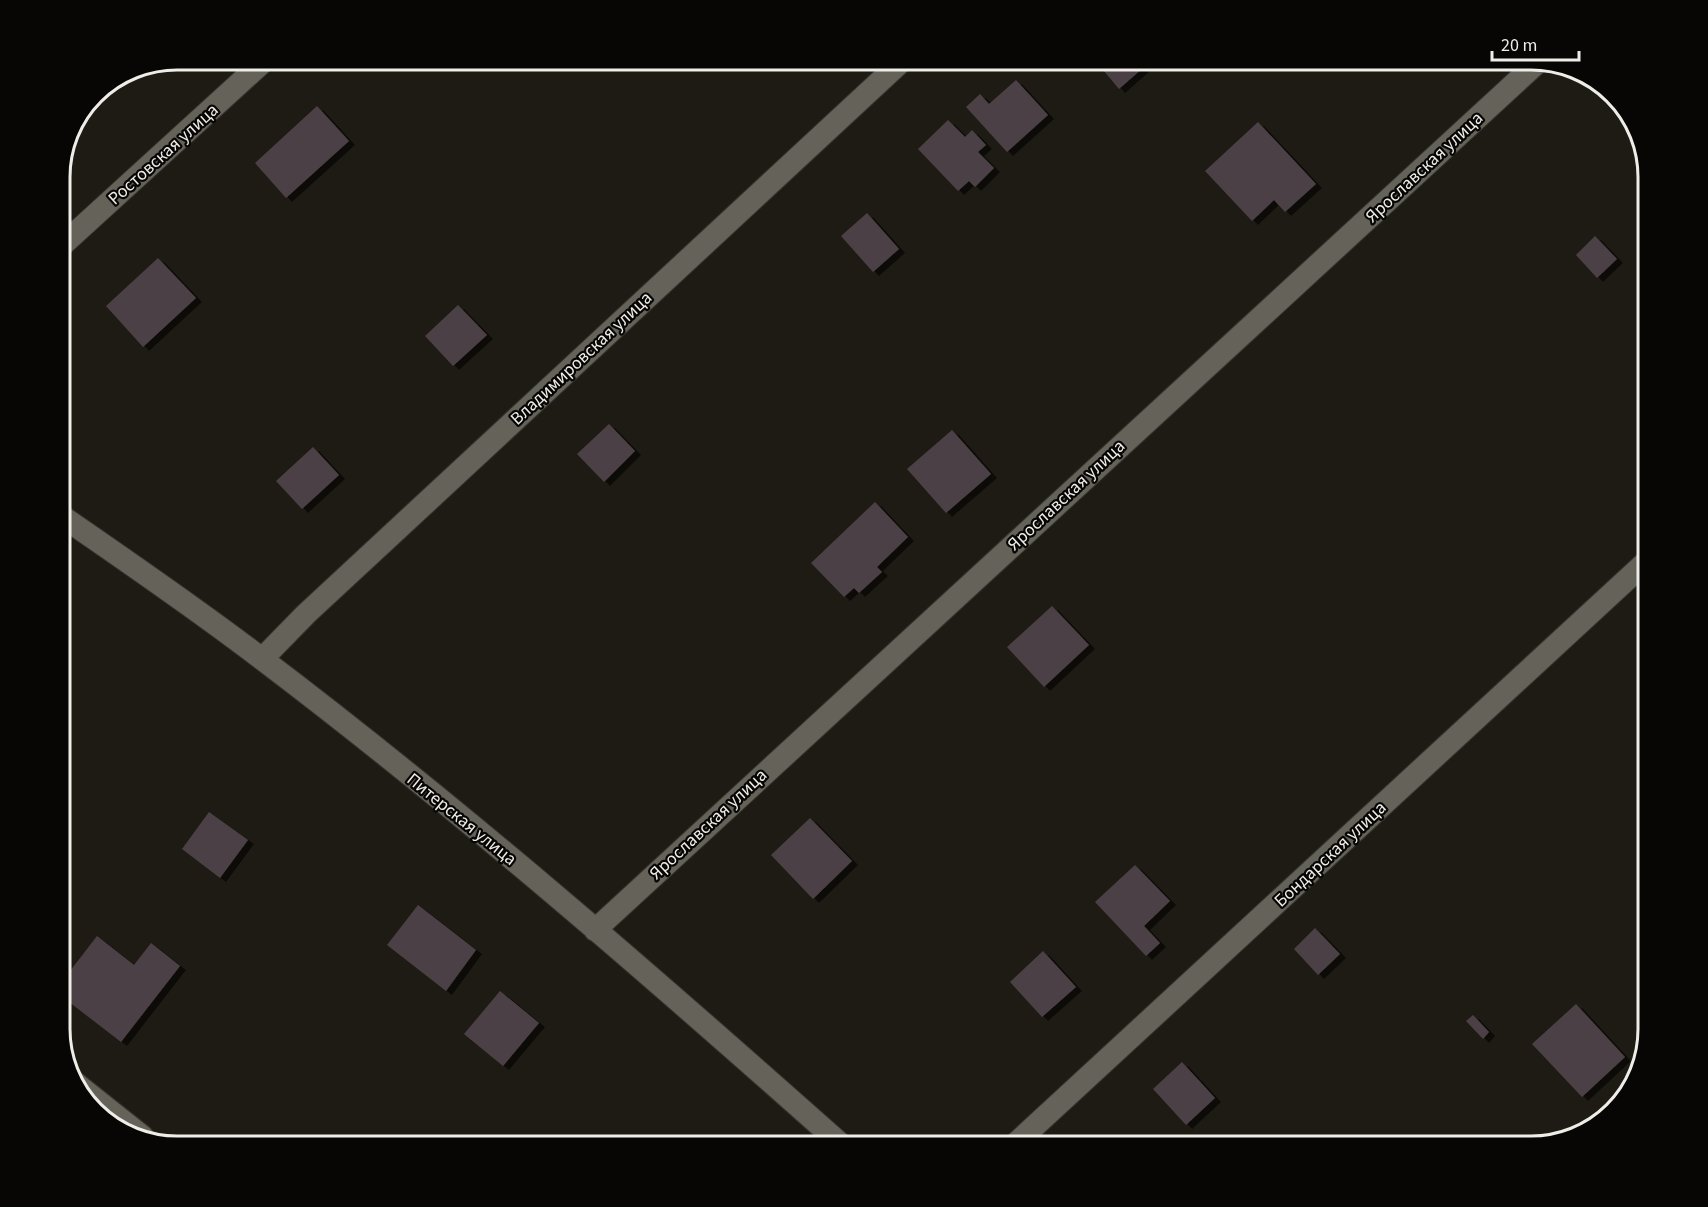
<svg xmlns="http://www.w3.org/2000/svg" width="1708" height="1207" font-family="'Source Sans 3',sans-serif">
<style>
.building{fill:#4b4145;filter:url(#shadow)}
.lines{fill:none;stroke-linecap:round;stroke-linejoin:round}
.street-casing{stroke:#363430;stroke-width:24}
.street{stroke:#656259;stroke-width:22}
.labels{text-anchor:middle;stroke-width:4.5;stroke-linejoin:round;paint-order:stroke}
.street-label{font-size:18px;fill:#efede8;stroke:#070604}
.rim{fill:none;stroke:#efede8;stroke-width:3}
</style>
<defs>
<filter id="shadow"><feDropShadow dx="6" dy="4" stdDeviation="0" flood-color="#0009"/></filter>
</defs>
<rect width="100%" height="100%" fill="#1e1b14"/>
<path class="building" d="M1105,60H1136L1143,68L1119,89L1099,65Z
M1016,80L1048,115L1007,152L966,107L980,94L989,104Z
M317,106L349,141L286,198L255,163Z
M948,120L965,137L972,130L986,145L978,152L994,168L975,187L969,181L958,191L918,149Z
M1258,122L1316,184L1285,212L1274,200L1252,221L1205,171Z
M867,213L899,249L873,272L841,236Z
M1595,236L1617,259L1597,278L1576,255Z
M158,258L196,298L143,347L106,306Z
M458,305L487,335L453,366L425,336Z
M609,424L635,451L604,482L577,454Z
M952,430L991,474L946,513L907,469Z
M313,447L339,475L302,509L276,481Z
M875,502L908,537L877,567L882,572L859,593L854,588L844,597L811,563Z
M1052,606L1089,645L1044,687L1007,647Z
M209,812L248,840L220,878L182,849Z
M810,818L852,861L813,899L771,855Z
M1135,865L1170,901L1144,926L1160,943L1146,956L1095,902Z
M418,905L476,950L446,991L387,945Z
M1315,928L1340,954L1318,975L1294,949Z
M97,936L134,965L151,943L180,966L121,1042L60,995V984Z
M1043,951L1076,987L1042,1017L1010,982Z
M500,991L539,1023L503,1066L464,1034Z
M1576,1004L1625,1057L1582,1097L1532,1044Z
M1473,1015L1489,1032L1483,1039L1466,1021Z
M1182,1062L1215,1098L1186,1125L1153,1089Z"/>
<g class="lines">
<defs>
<path id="street" d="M60,247L265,60
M60,515C128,562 197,609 262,659C464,812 655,979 844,1147
M262,659L306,614L903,60
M595,930L1538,62
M74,1082L142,1136
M1012,1147L1648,560"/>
</defs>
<use href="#street" class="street-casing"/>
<use href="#street" class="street"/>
</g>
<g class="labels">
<g class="street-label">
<text transform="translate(163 154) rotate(-42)" y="6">Ростовская улица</text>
<text transform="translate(1424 167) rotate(-43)" y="6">Ярославская улица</text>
<text transform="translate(581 358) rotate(-43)" y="6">Владимировская улица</text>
<text transform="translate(1066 495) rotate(-43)" y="6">Ярославская улица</text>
<text transform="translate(462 819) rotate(39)" y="6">Питерская улица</text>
<text transform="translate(708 824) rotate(-43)" y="6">Ярославская улица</text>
<text transform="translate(1330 854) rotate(-43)" y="6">Бондарская улица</text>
</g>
</g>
<path d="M0 0H1708V1207H0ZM177 70H1531A107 107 0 0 1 1638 177V1029A107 107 0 0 1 1531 1136H177A107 107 0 0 1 70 1029V177A107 107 0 0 1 177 70Z" fill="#070604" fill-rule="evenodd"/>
<path class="rim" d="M177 70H1531A107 107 0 0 1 1638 177V1029A107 107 0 0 1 1531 1136H177A107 107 0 0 1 70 1029V177A107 107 0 0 1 177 70Z"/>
<path d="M1492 51v9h87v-9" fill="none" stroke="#efede8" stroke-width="3"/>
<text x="1501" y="51" font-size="18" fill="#efede8" stroke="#070604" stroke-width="4.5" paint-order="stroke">20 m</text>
</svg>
